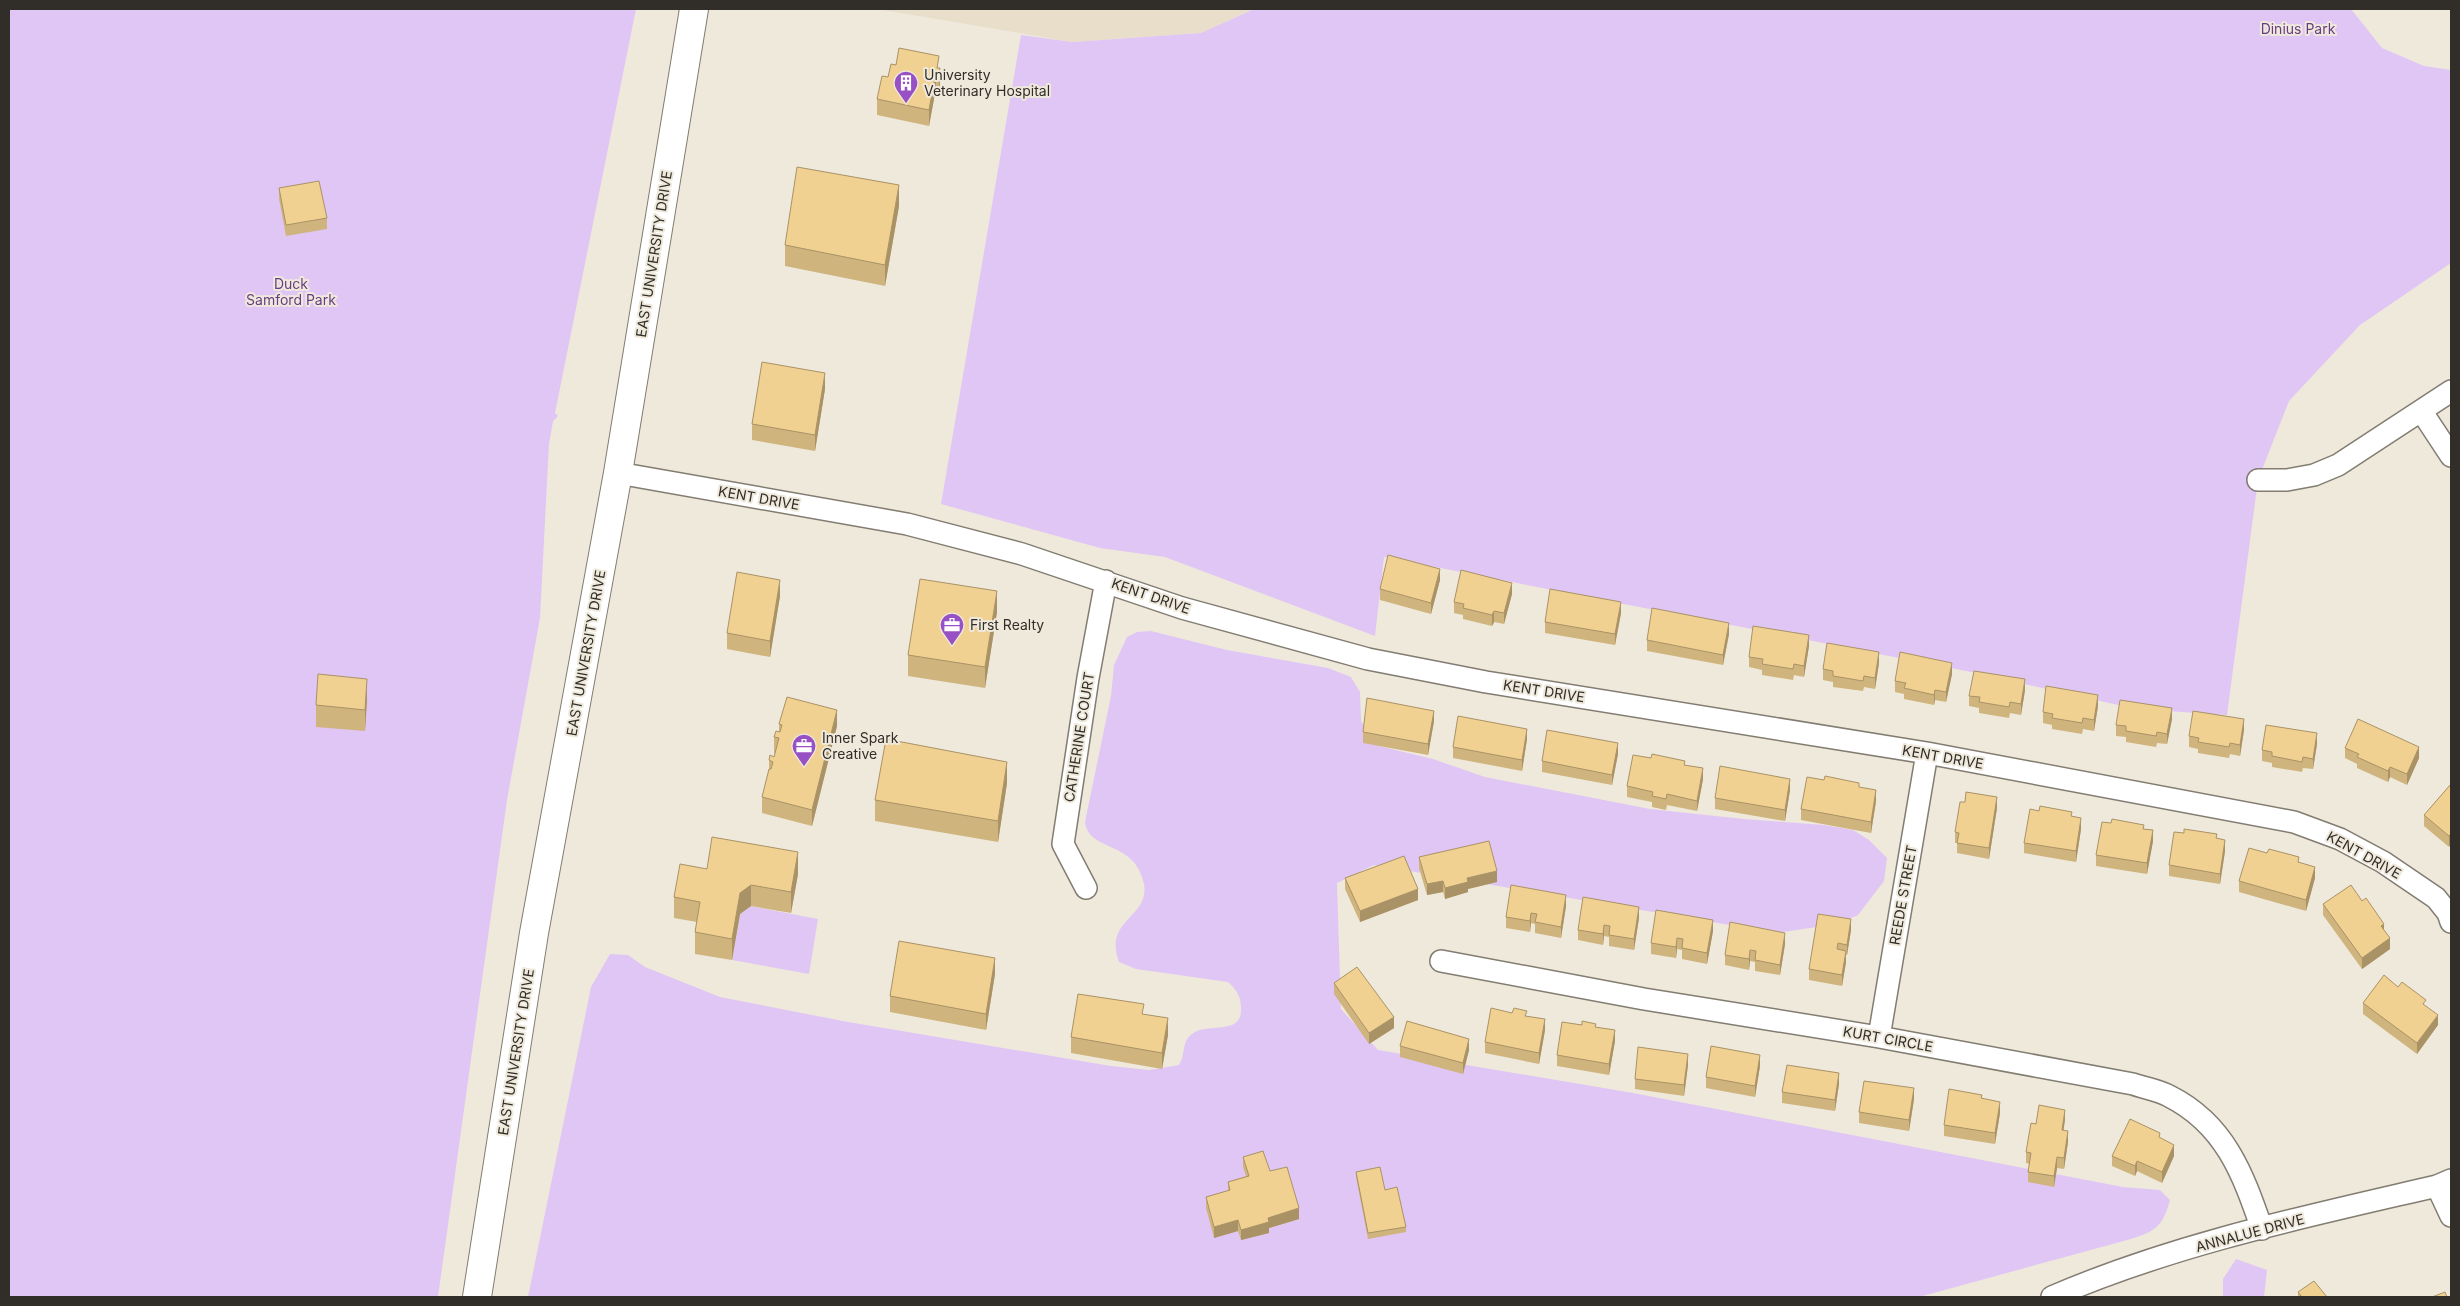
<svg xmlns="http://www.w3.org/2000/svg" width="2460" height="1306" font-family="Inter,sans-serif">
<style>
.built{fill:#e8deca}
.green{fill:#e0c6f4}
.lines{fill:none;stroke-linecap:round;stroke-linejoin:round}
.minor-casing{stroke:#827c71;stroke-width:24}
.secondary-casing{stroke:#827c71;stroke-width:30}
.minor{stroke:#fff;stroke-width:21}
.secondary{stroke:#fff;stroke-width:28}
.wall{fill:#cfb47d}
.shaded-wall{fill:#a99266}
.building{fill:#f1d191;stroke:#a99266}
.labels{text-anchor:middle;stroke-width:4;stroke-linejoin:round;paint-order:stroke}
.park-label{font-size:14px;fill:#683d84;stroke:#efe9dc}
.poi-label{font-size:14px;fill:#312e29;stroke:#efe9dc;text-anchor:start}
.street-label{font-size:14px;fill:#312e29;stroke:#efe9dc}
</style>
<rect width="100%" height="100%" fill="#efe9dc"/>
<path class="built" d="M877,9H1253L1201,33L1073,42Z"/>
<path class="green" d="M9,9H636L555,413L558,416L553,421L549,444L540,618L507,800L438,1297H9Z
M1254,9H2351L2382,48L2424,66L2451,70V263L2360,325L2289,401L2258,480L2227,715L2136,709L1971,672L1384,557L1375,636L1165,557L1100,548L941,504L1021,35L1073,42L1201,33Z
M1151,631L1227,650L1328,668L1351,677L1360,692L1361,721L1379,746L1433,759L1485,777L1650,809L1744,819L1824,825L1853,830L1869,840L1887,858L1884,881L1858,915L1837,924L1777,933L1374,865L1337,883L1341,1009L1378,1050L1633,1093L2123,1187L2160,1190L2170,1200C2163,1226 2156,1231 2131,1239L1919,1297H528L591,987L610,954L628,955L645,967L720,997L848,1022L1111,1066L1149,1070L1179,1065C1186,1054 1181,1042 1192,1034C1207,1022 1242,1036 1241,1009C1241,997 1237,990 1228,982L1136,969L1119,962C1103,919 1150,918 1144,884C1135,839 1089,853 1085,822L1111,696L1114,665L1127,637L1137,632Z
M751,906L818,919L809,974L732,960L740,914Z
M2236,1259L2267,1270L2264,1297H2223V1279Z"/>
<g class="lines">
<defs>
<path id="minor" d="M2422,412L2451,456
M618,473L907,524L1022,554L1182,608L1368,659L1486,682L1927,753L2294,822L2340,839L2383,862L2436,898L2448,913L2451,922
M2258,480H2287L2314,475L2338,465L2451,391
M1086,888L1063,844L1088,678L1106,581
M1441,961L1644,999L1879,1037L2133,1084C2144,1088 2158,1090 2169,1096C2225,1124 2243,1174 2262,1229
M1879,1037L1927,753
M2437,1186L2451,1216
M2052,1297C2174,1244 2308,1216 2437,1186L2451,1180"/>
<path id="secondary" d="M477,1297L534,933L618,473L694,9"/>
</defs>
<use href="#minor" class="minor-casing"/>
<use href="#secondary" class="secondary-casing"/>
<use href="#minor" class="minor"/>
<use href="#secondary" class="secondary"/>
</g>
<path class="wall" d="M896,65L939,68L940,84L939,89L936,88L929,126L877,115V99L888,77Z
M279,188L327,218V229L286,236L279,199Z
M899,206L885,286L785,266V245Z
M825,389L815,451L752,440V424Z
M1440,580L1431,614L1380,600V589Z
M1512,594L1504,624L1494,622L1492,626L1463,619V615L1454,613V602Z
M780,596L770,657L727,649V633Z
M997,612L985,688L908,676V655Z
M1621,613L1615,645L1545,633V622Z
M1729,634L1723,665L1647,651V640Z
M1809,646L1804,677L1794,675L1793,680L1762,675V670L1749,667V657Z
M1879,663L1875,689L1864,687L1863,691L1833,687V682L1823,680V669Z
M1952,674L1946,702L1935,700L1934,705L1904,699V694L1895,692V681Z
M2025,690L2021,715L2010,713L2009,718L1979,713V708L1969,706V696Z
M367,700L365,731L316,727V705Z
M2098,706L2094,731L2083,729L2082,734L2052,729V725L2043,723V712Z
M2172,719L2167,744L2157,743L2156,747L2126,742V737L2116,736V725Z
M1434,721L1428,755L1363,743V732Z
M779,724L837,726L812,826L762,813V797L769,769V760L774,757L775,753H774V737L779,732Z
M2244,730L2240,756L2230,754L2229,758L2198,753V749L2189,747V736Z
M1527,739L1522,771L1453,758V747Z
M2317,744L2313,769L2303,768L2302,772L2272,767V763L2262,761V750Z
M2345,748L2419,758L2407,785L2390,777L2388,782L2357,768V764L2345,758Z
M1618,754L1612,785L1542,772V761Z
M1685,765L1703,779L1697,811L1667,805L1666,810L1652,807V802L1627,797V786Z
M1007,783L998,842L875,821V800Z
M2451,784L2449,847L2424,826V815Z
M1859,787L1876,801L1871,833L1801,820V809Z
M1790,790L1785,821L1715,809V798Z
M1997,808L1989,859L1957,853V843H1955V832Z
M2072,816L2081,829L2076,862L2024,853V843Z
M2144,829L2153,841L2147,874L2096,866V855Z
M2217,839L2225,851L2220,884L2169,876V865Z
M1419,857L1497,882L1468,889V892L1445,899L1443,892L1427,895L1419,868Z
M2299,862L2315,878L2306,911L2239,892V881Z
M707,869L798,874L791,913L751,906L740,914L732,960L695,954V932L697,922L674,918V897Z
M1345,878L1418,900L1360,922L1345,889Z
M2323,904L2384,931L2390,949L2362,969L2323,915Z
M1566,906L1561,938L1535,933V924L1531,923L1530,932L1506,928V917Z
M1639,918L1634,950L1609,946V937L1604,936L1603,945L1578,940V930Z
M1851,930L1847,955H1846V962L1842,986L1809,980V969Z
M1713,931L1707,964L1682,959V950L1677,949L1676,958L1651,954V943Z
M1785,944L1780,975L1755,971V962L1750,961L1749,970L1725,965V955Z
M995,974L986,1030L890,1012V996Z
M1334,983L1394,1028L1369,1044L1334,994Z
M2398,987L2426,1006L2438,1025L2417,1054L2363,1014V1003Z
M1144,1014L1168,1035L1162,1069L1071,1053V1037Z
M1527,1016L1545,1030L1539,1064L1485,1053V1042Z
M1582,1025L1596,1027L1615,1041L1609,1075L1557,1066V1055Z
M1400,1046L1469,1050L1463,1074L1400,1057Z
M1688,1065L1684,1096L1635,1089V1079Z
M1760,1066L1755,1097L1706,1088V1077Z
M1839,1084L1835,1111L1782,1103V1092Z
M1982,1098L2000,1113L1995,1144L1944,1136V1125Z
M1914,1099L1909,1131L1859,1123V1112Z
M2065,1120L2063,1130L2068,1142L2064,1169L2057,1168L2054,1187L2028,1182V1172L2030,1164L2026,1163V1152L2036,1124Z
M2112,1156H2174L2162,1183L2137,1171L2135,1176L2112,1166Z
M1243,1157L1270,1171L1299,1219L1269,1228V1233L1241,1240L1238,1231L1214,1238L1206,1208V1197L1228,1191V1182L1246,1176L1243,1167Z
M1356,1172L1385,1190L1406,1227V1232L1368,1239L1356,1177Z
M2298,1292L2327,1297H2298Z"/>
<path class="shaded-wall" d="M940,68V84L939,89V73Z
M936,72V88L929,126V110Z
M899,185V206L885,286V265Z
M825,373V389L815,451V435Z
M1440,569V580L1431,614V603Z
M780,580V596L770,657V641Z
M1512,583V594L1504,624V613Z
M997,591V612L985,688V667Z
M1621,602V613L1615,645V634Z
M1494,611V622L1492,626V615Z
M1729,623V634L1723,665V655Z
M1809,635V646L1804,677V666Z
M1879,652V663L1875,689V678Z
M1952,663V674L1946,702V692Z
M367,679V700L365,731V710Z
M2025,679V690L2021,715V704Z
M1935,690V700L1934,705V695Z
M2098,695V706L2094,731V720Z
M2172,708V719L2167,744V734Z
M837,710V726L812,826V810Z
M1434,711V721L1428,755V744Z
M2244,719V730L2240,756V745Z
M1527,729V739L1522,771V760Z
M2317,733V744L2313,769V759Z
M1618,743V754L1612,785V775Z
M2419,747V758L2407,785V774Z
M1007,762V783L998,842V821Z
M2390,767V777L2388,782V771Z
M1703,768V779L1697,811V801Z
M1790,779V790L1785,821V810Z
M1876,790V801L1871,833V822Z
M1997,797V808L1989,859V848Z
M2081,818V829L2076,862V851Z
M2153,830V841L2147,874V863Z
M2451,833V844L2449,847V836Z
M2225,840V851L2220,884V874Z
M798,852V874L791,913V892Z
M2315,867V878L2306,911V900Z
M1497,871V882L1468,889V892L1445,899V888L1467,878Z
M1443,881V892L1427,895V884Z
M751,885V906L740,914L732,960V939L740,893Z
M1418,889V900L1360,922V911Z
M1566,895V906L1561,938V927Z
M1639,907V918L1634,950V939Z
M1531,913V923L1530,932V921Z
M1851,919V930L1847,955V945Z
M1713,920V931L1707,964V953Z
M2384,924V934L2381,926Z
M1604,925V936L1603,945V934Z
M1785,933V944L1780,975V965Z
M1677,938V949L1676,958V947Z
M2390,938V949L2362,969V958Z
M1750,950V961L1749,970V959Z
M1846,951V962L1842,986V975Z
M995,958V974L986,1030V1014Z
M2438,1015V1025L2417,1054V1043Z
M1394,1017V1028L1369,1044V1033Z
M1168,1018V1035L1162,1069V1053Z
M1545,1019V1030L1539,1064V1053Z
M1615,1030V1041L1609,1075V1064Z
M1469,1039V1050L1463,1074V1063Z
M1688,1054V1065L1684,1096V1085Z
M1760,1055V1066L1755,1097V1086Z
M1839,1073V1084L1835,1111V1100Z
M1914,1088V1099L1909,1131V1120Z
M2000,1102V1113L1995,1144V1133Z
M2065,1110V1120L2062,1141V1130Z
M2068,1131V1142L2064,1169V1158Z
M2174,1145V1156L2162,1183V1172Z
M2057,1157V1168L2054,1187V1176Z
M2137,1161V1171L2135,1176V1166Z
M1299,1208V1219L1269,1228V1233L1241,1240V1230L1268,1218Z
M1238,1220V1231L1214,1238V1227Z"/>
<path class="building" d="M899,48L939,56L937,68H940L939,73L936,72L929,110L877,99L882,76L888,77L891,64L896,65Z
M797,167L899,185L885,265L785,245Z
M319,181L327,218L286,225L279,188Z
M762,362L825,373L815,435L752,424Z
M1388,555L1440,569L1431,603L1380,589Z
M1461,570L1512,583L1504,613L1494,611L1492,615L1463,608L1464,604L1454,602Z
M737,572L780,580L770,641L727,633Z
M920,579L997,591L985,667L908,655Z
M1550,589L1621,602L1615,634L1545,622Z
M1652,608L1729,623L1723,655L1647,640Z
M1753,626L1809,635L1804,666L1794,664L1793,669L1762,664L1763,659L1749,657Z
M1827,643L1879,652L1875,678L1864,676L1863,681L1833,676V671L1823,669Z
M1900,652L1952,663L1946,692L1935,690L1934,695L1904,688L1906,683L1895,681Z
M1974,671L2025,679L2021,704L2010,702L2009,707L1979,702L1980,697L1969,696Z
M318,674L367,679L365,710L316,705Z
M2046,686L2098,695L2094,720L2083,718L2082,723L2052,718L2053,714L2043,712Z
M787,697L837,710L812,810L762,797L769,769H771L773,762L769,760L770,755L774,757L779,738L774,737L776,731L780,732L782,725L779,724Z
M1367,698L1434,711L1428,744L1363,732Z
M2120,700L2172,708L2167,734L2157,732L2156,736L2126,731V726L2116,725Z
M2193,711L2244,719L2240,745L2230,743L2229,747L2198,742L2199,738L2189,736Z
M1458,716L1527,729L1522,760L1453,747Z
M2358,719L2419,747L2407,774L2390,767L2388,771L2357,757L2359,754L2345,748Z
M2266,725L2317,733L2313,759L2303,757L2302,762L2272,756V752L2262,750Z
M1547,730L1618,743L1612,775L1542,761Z
M886,739L1007,762L998,821L875,800Z
M1652,754L1685,761L1684,765L1703,768L1697,801L1667,794L1666,799L1652,796L1653,792L1627,786L1633,755L1651,758Z
M1720,766L1790,779L1785,810L1715,798Z
M1825,776L1859,783V787L1876,790L1871,822L1801,809L1807,777L1824,780Z
M2451,784V833L2449,836L2424,815Z
M1966,792L1997,797L1989,848L1957,843L1959,833L1955,832L1960,802H1965Z
M2040,806L2072,812L2071,816L2081,818L2076,851L2024,843L2030,809L2039,811Z
M2112,819L2144,825L2143,829L2153,830L2147,863L2096,855L2102,822L2111,823Z
M2184,829L2217,834L2216,838L2225,840L2220,874L2169,865L2174,832L2184,833Z
M712,837L798,852L791,892L751,885L740,893L732,939L695,932L700,902L674,897L680,864L707,869Z
M1489,841L1497,871L1467,878L1468,882L1445,888L1443,881L1427,884L1419,857Z
M2249,848L2267,853L2269,849L2299,857L2298,862L2315,867L2306,900L2239,881Z
M1404,856L1418,889L1360,911L1345,878Z
M1511,885L1566,895L1561,927L1535,922L1537,914L1531,913L1530,921L1506,917Z
M2351,885L2362,901L2366,898L2384,924L2381,926L2390,938L2362,958L2323,904Z
M1583,897L1639,907L1634,939L1609,935L1610,926L1604,925L1603,934L1578,930Z
M1656,910L1713,920L1707,953L1682,948L1683,939L1677,938L1676,947L1651,943Z
M1818,914L1851,919L1847,945L1838,943L1837,949L1846,951L1842,975L1809,969Z
M1730,922L1785,933L1780,965L1755,960L1756,951L1750,950L1749,959L1725,955Z
M899,941L995,958L986,1014L890,996Z
M1357,967L1394,1017L1369,1033L1334,983Z
M2384,975L2398,987L2402,982L2426,1000L2423,1004L2438,1015L2417,1043L2363,1003Z
M1078,994L1144,1004L1142,1014L1168,1018L1162,1053L1071,1037Z
M1491,1008L1512,1013L1514,1008L1527,1011L1525,1016L1545,1019L1539,1053L1485,1042Z
M1407,1021L1469,1039L1463,1063L1400,1046Z
M1582,1021L1596,1024L1595,1027L1615,1030L1609,1064L1557,1055L1562,1022L1582,1025Z
M1711,1046L1760,1055L1755,1086L1706,1077Z
M1638,1047L1688,1054L1684,1085L1635,1079Z
M1787,1065L1839,1073L1835,1100L1782,1092Z
M1864,1081L1914,1088L1909,1120L1859,1112Z
M1949,1089L1982,1095L1981,1098L2000,1102L1995,1133L1944,1125Z
M2039,1105L2065,1110L2062,1130L2068,1131L2064,1158L2057,1157L2054,1176L2028,1172L2031,1153L2026,1152L2031,1123L2036,1124Z
M2130,1119L2160,1133L2159,1137L2174,1145L2162,1172L2137,1161L2135,1166L2112,1156Z
M1263,1151L1270,1171L1287,1167L1299,1208L1268,1218L1269,1222L1241,1230L1238,1220L1214,1227L1206,1197L1230,1190L1228,1182L1249,1176L1243,1157Z
M1380,1167L1385,1190L1397,1187L1406,1227L1368,1233L1356,1172Z
M2314,1281L2327,1297H2302L2298,1292Z
M2445,1292L2447,1297H2432Z"/>
<defs>
<symbol id="building-pin" viewBox="-11 -11 22 30"><path d="M0 17L-7.5 6A9.5 9.5 0 1 1 7.5 6Z" fill="#9851c5" stroke="#efe9dc"/><path d="M-4-6H4V6H1V3H-1V6H-4ZM-2.5-4.3h1.7v1.8h-1.7ZM.8-4.3h1.7v1.8H.8ZM-2.5-1h1.7V.8h-1.7ZM.8-1h1.7V.8H.8Z" fill="#fff"/></symbol>
<symbol id="office-pin" viewBox="-11 -11 22 30"><path d="M0 17L-7.5 6A9.5 9.5 0 1 1 7.5 6Z" fill="#9851c5" stroke="#efe9dc"/><path d="M-6-3h4V-5.5h4V-3h4V5H-6ZM-1-4.5V-3h2v-1.5ZM-6 0V1H6V0Z" fill="#fff"/></symbol>
</defs>
<g fill-rule="evenodd">
<use href="#building-pin" x="892" y="69" width="28" height="38"/>
<use href="#office-pin" x="938" y="611" width="28" height="38"/>
<use href="#office-pin" x="790" y="732" width="28" height="38"/>
</g>
<g class="labels">
<g class="park-label">
<text x="2298" y="34">Dinius Park</text>
<text x="291" y="289">Duck<tspan x="291" dy="16">Samford Park</tspan></text>
</g>
<g class="poi-label">
<text x="924" y="80">University<tspan x="924" dy="16">Veterinary Hospital</tspan></text>
<text x="970" y="630">First Realty</text>
<text x="822" y="743">Inner Spark<tspan x="822" dy="16">Creative</tspan></text>
</g>
<g class="street-label">
<text transform="translate(654 254) rotate(-81)" y="5">EAST UNIVERSITY DRIVE</text>
<text transform="translate(759 498) rotate(10)" y="5">KENT DRIVE</text>
<text transform="translate(1151 596) rotate(19)" y="5">KENT DRIVE</text>
<text transform="translate(586 653) rotate(-80)" y="5">EAST UNIVERSITY DRIVE</text>
<text transform="translate(1544 691) rotate(9)" y="5">KENT DRIVE</text>
<text transform="translate(1079 737) rotate(-81)" y="5">CATHERINE COURT</text>
<text transform="translate(1943 757) rotate(10)" y="5">KENT DRIVE</text>
<text transform="translate(2364 855) rotate(29)" y="5">KENT DRIVE</text>
<text transform="translate(1903 895) rotate(-80)" y="5">REEDE STREET</text>
<text transform="translate(1888 1039) rotate(10)" y="5">KURT CIRCLE</text>
<text transform="translate(516 1052) rotate(-81)" y="5">EAST UNIVERSITY DRIVE</text>
<text transform="translate(2250 1233) rotate(-15)" y="5">ANNALUE DRIVE</text>
</g>
</g>
<rect width="2460" height="1306" fill="none" stroke="#312e29" stroke-width="20"/>
</svg>
